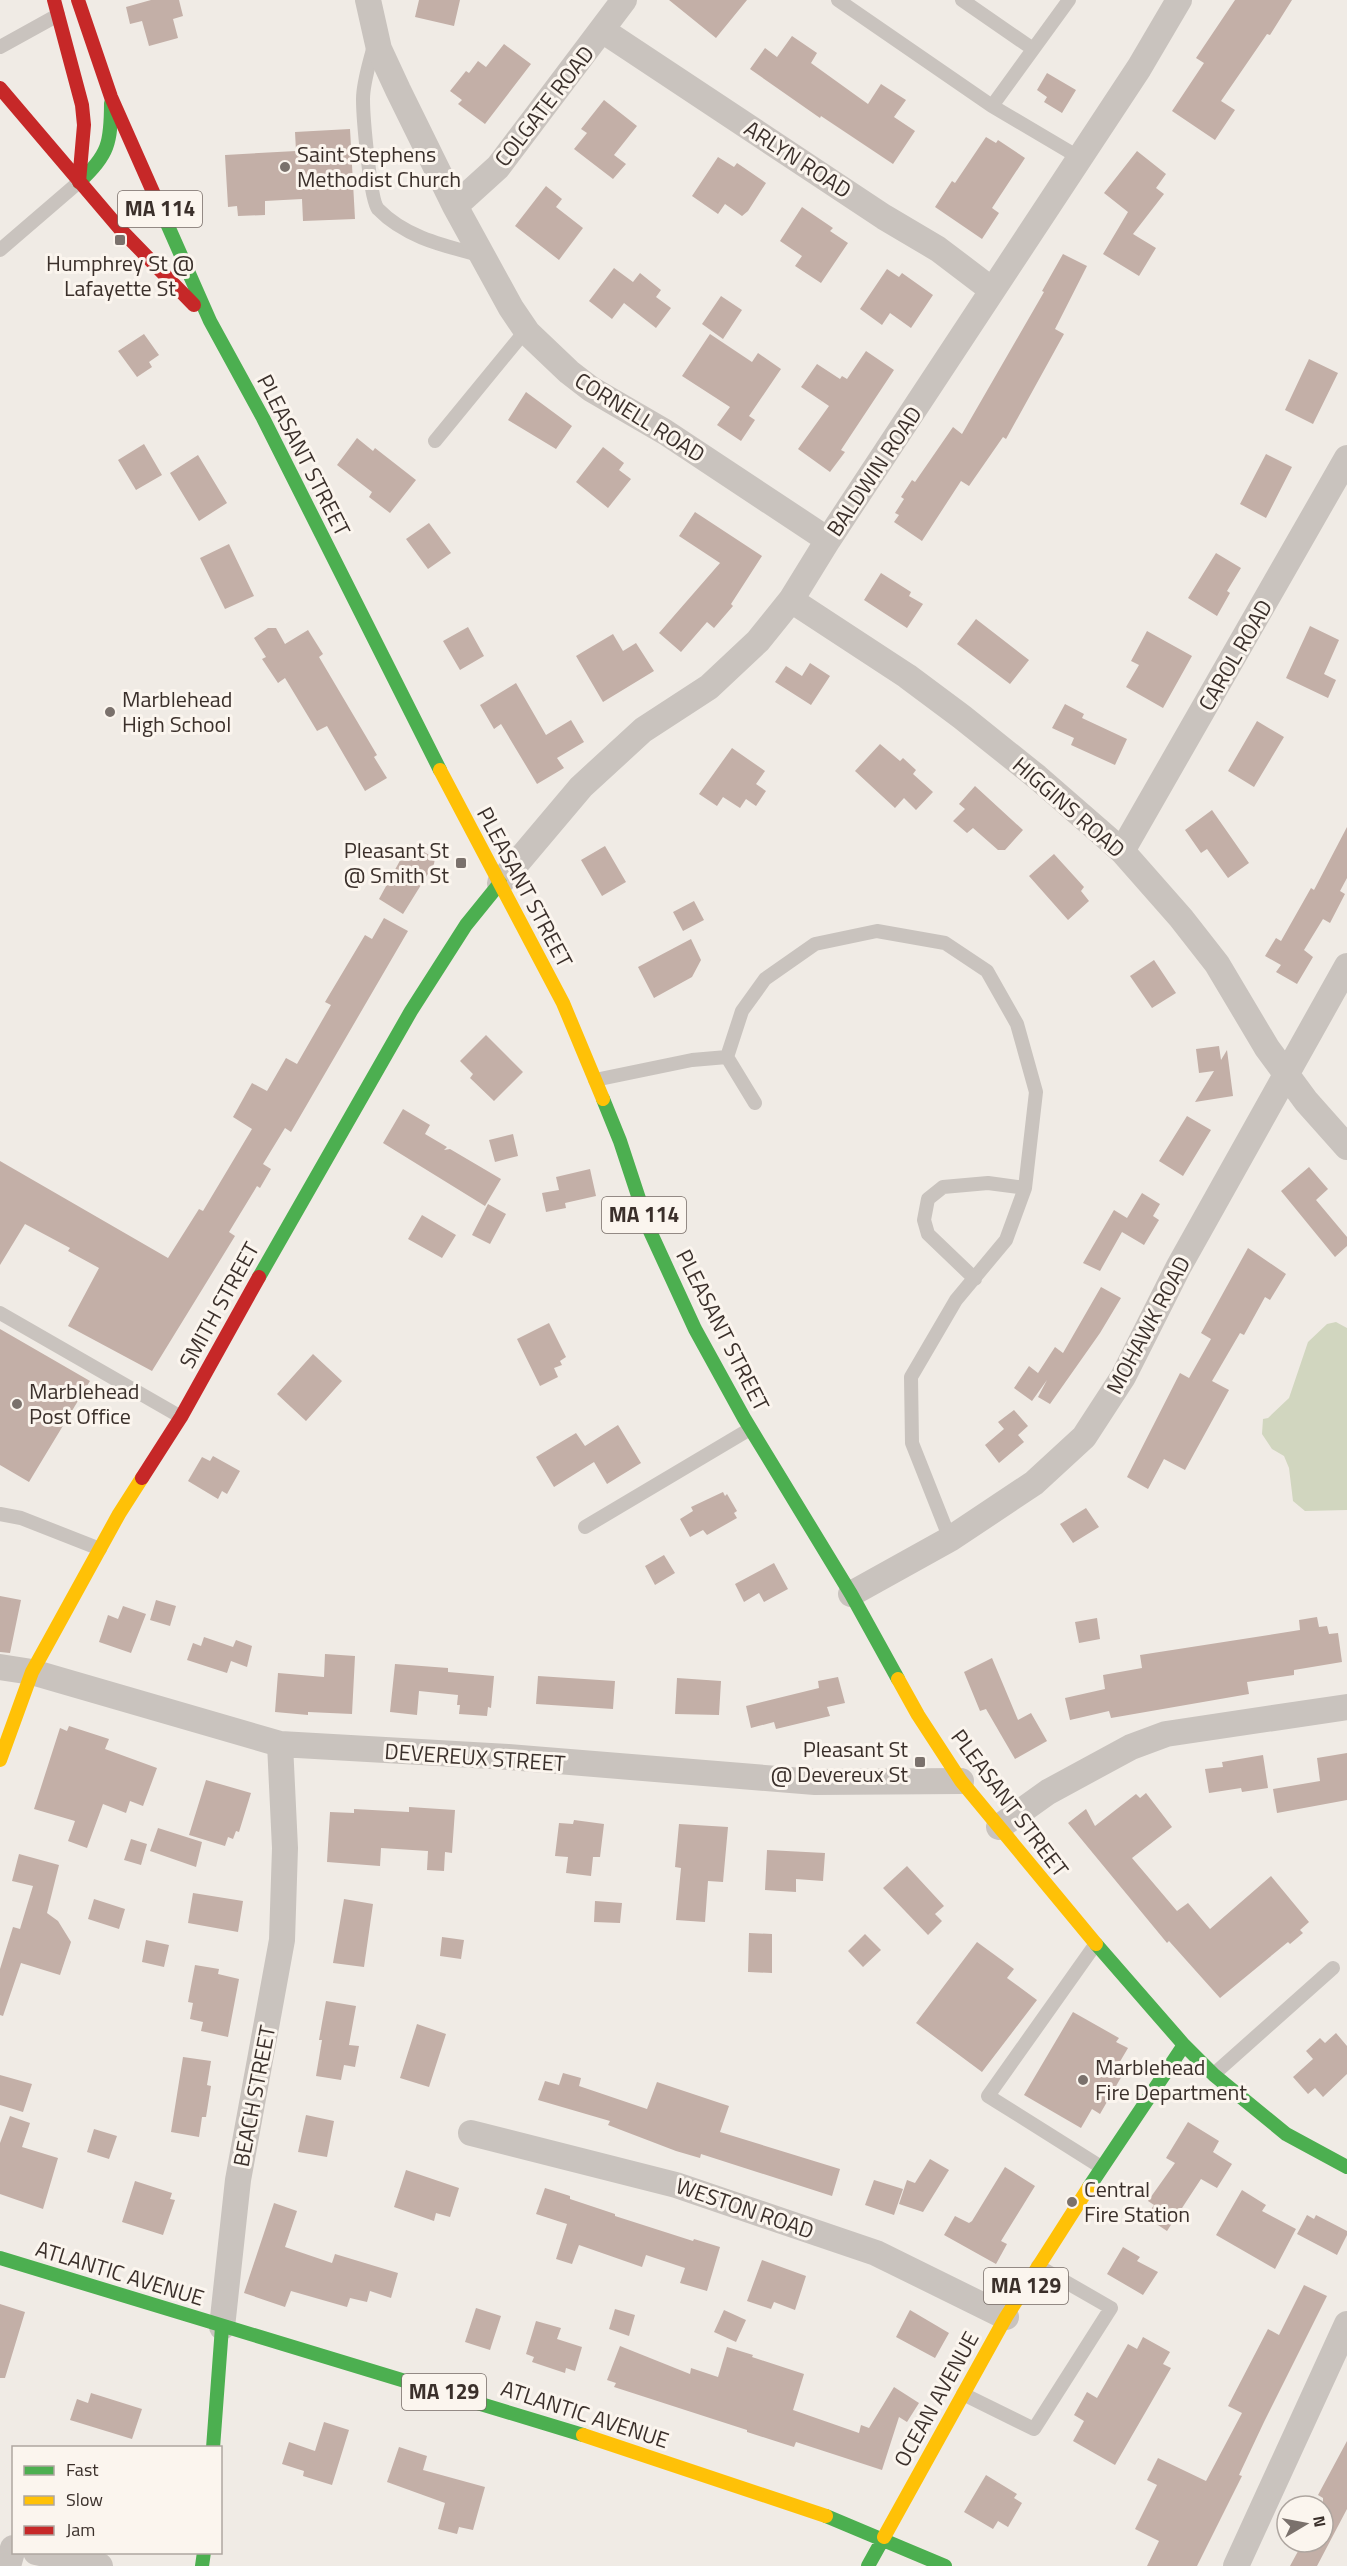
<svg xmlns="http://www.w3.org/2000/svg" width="1347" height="2566" font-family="'Titillium Web',sans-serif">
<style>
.green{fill:#d1d6bf}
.building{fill:#c3afa7}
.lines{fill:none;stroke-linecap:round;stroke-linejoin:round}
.lane{stroke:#c9c3be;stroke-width:14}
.street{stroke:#c9c3be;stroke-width:26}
.fast{stroke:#4caf50;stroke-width:14}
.slow{stroke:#ffc107;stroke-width:14}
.jam{stroke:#c62828;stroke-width:14}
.poi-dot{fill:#7a716c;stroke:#fbf5ee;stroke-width:2}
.labels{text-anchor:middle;stroke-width:6;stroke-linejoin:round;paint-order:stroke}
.shield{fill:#fbf5ee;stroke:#756b66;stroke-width:1.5}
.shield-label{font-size:21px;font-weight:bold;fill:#3b302b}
.street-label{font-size:22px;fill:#3b302b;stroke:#fbf5ee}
.poi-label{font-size:22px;fill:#3b302b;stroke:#fbf5ee;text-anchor:start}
</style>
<rect width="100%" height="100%" fill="#f0ebe5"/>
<path class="green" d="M1336,1322L1347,1328V1510L1305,1511L1293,1501L1289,1468L1284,1456L1272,1449L1262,1434L1263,1419L1268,1418L1289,1398L1308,1342L1327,1324Z"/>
<path class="building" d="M151,0H179L183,16L173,19L178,38L149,46L142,21L130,24L126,7Z
M419,0H460L454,26L415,17Z
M669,0H747L716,38Z
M1235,0H1292L1270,35L1267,34L1221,101L1235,110L1215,140L1172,111L1204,63L1196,58Z
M792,36L817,53L811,63L868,104L881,84L906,100L894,117L915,131L893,164L821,116L820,118L750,69L765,48L777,57Z
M504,44L531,64L485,124L458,104L462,100L450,91L466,71L469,73L478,61L486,67Z
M1047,73L1076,90L1062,113L1044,102L1047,97L1037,90Z
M604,100L637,126L614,155L626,164L613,179L574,149L587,133L581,129Z
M350,129L355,219L303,221L302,199L265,201V215L238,216L237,206L228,207L225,155L296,151L295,132Z
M986,137L996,143L998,140L1025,158L992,208L999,213L982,239L935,207L952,181L955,183Z
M1137,151L1166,174L1156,188L1164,194L1133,234L1156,248L1139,276L1103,254L1128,212L1104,193Z
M718,157L734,167L737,163L766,183L748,211L742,216L725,204L718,214L692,196Z
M546,186L562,199L556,207L583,228L559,260L515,226Z
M802,207L833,228L830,231L848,243L821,283L795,266L802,256L780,241Z
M1063,254L1087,266L1055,329L1064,334L1006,439L1003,437L969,486L961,481L922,541L894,522L899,515L895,513L904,499L901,497L912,480L915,482L953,427L962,434L1044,292L1042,291Z
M614,268L633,282L640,273L661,290L656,297L671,308L656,328L624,303L612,319L589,301Z
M887,269L899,277L902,273L933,295L911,328L890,313L882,325L860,309Z
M721,296L742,310L723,339L702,324Z
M144,334L159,355L149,362L152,367L137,377L118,351Z
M710,334L752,362L758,353L781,369L749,416L755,420L741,441L717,425L730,407L682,376Z
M866,351L894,370L841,450L845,452L830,472L798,449L829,406L801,387L817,364L840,379L842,376L847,379Z
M1309,359L1338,373L1313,424L1285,410Z
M526,392L572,426L556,449L508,420Z
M357,438L373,451L375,448L416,480L390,513L369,497L372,492L337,465Z
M144,444L162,475L136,490L118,460Z
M603,447L624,463L619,470L631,479L608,508L576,482Z
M1266,454L1292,467L1266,518L1240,504Z
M198,455L227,503L199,521L170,473Z
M695,512L762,556L731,604L733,606L714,628L707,622L681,652L659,633L720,563L679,536Z
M429,523L451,553L428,569L406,539Z
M229,544L254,596L225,609L200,558Z
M1216,553L1241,568L1227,591L1230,593L1217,616L1188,598Z
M881,573L911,592L909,596L923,604L907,628L864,600Z
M976,619L1029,660L1010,684L957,644Z
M1310,626L1339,640L1324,674L1336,680L1328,698L1286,678Z
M468,627L484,656L460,670L443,641Z
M268,628H276L285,644L308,630L323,654L319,657L377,755L374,757L387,778L365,791L327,726L317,731L285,678L278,683L262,659L266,657L254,638Z
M1147,631L1192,656L1163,708L1126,687L1139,665L1131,661Z
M613,634L623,651L636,643L654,671L603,702L576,656Z
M810,663L830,676L811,705L775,682L786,666L802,676Z
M516,683L546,735L571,720L584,742L557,758L564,768L537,784L501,724L494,729L480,705Z
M1065,704L1084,714L1082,718L1127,739L1115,765L1071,745L1074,738L1052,728Z
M1257,721L1284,737L1254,787L1228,771Z
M880,744L900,761L903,758L916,770L913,774L933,792L916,810L904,798L895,808L855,771Z
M732,748L765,771L756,784L766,791L756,806L746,799L740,808L723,797L717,806L699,794Z
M975,786L1023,830L1005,850H998L973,828L967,833L953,821L965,809L959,804Z
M1212,810L1249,863L1228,878L1207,849L1201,853L1185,830Z
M1347,827V878L1340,891L1345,894L1330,923L1323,919L1304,950L1313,957L1297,984L1276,972L1281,965L1265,956L1276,938L1281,941L1311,888L1314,890Z
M409,844L435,858L434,864L403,914L379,899Z
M605,846L626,882L602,896L581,860Z
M1054,854L1084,887L1081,891L1089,901L1068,920L1029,876Z
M694,901L704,920L683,931L673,912Z
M384,918L408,931L291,1132L285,1128L263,1164L271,1169L260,1188L257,1186L229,1232L235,1236L152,1371L68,1326L99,1268L68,1251L70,1248L25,1224L0,1265V1161L168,1258L199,1209L203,1211L252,1129L233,1117L252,1083L267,1091L286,1058L297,1064L331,1005L325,1002L365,935L372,939Z
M691,939L701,960L692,977L654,998L638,967Z
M1154,960L1176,993L1152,1008L1130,976Z
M486,1035L523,1072L494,1101L470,1078L473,1074L460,1061Z
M1219,1046L1221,1060L1227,1050L1233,1096L1195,1102L1214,1071L1199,1073L1196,1049Z
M403,1109L430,1125L425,1134L447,1147L444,1150L450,1149L501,1179L485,1206L383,1143Z
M1187,1116L1211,1130L1183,1176L1159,1161Z
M513,1134L518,1156L495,1162L489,1140Z
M1309,1167L1328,1189L1316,1200L1347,1237V1246L1335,1257L1281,1191Z
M590,1169L596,1196L565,1203L566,1208L546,1212L542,1193L559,1190L556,1177Z
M1142,1193L1160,1204L1153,1216L1159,1220L1144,1245L1122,1232L1100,1271L1083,1263L1114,1210L1127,1218Z
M488,1204L506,1214L490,1244L472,1235Z
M422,1215L456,1235L442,1258L408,1239Z
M1248,1248L1286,1274L1270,1300L1265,1297L1244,1335L1240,1333L1212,1381L1229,1390L1185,1470L1164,1459L1148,1489L1127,1477L1180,1373L1189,1378L1211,1339L1201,1333Z
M1101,1287L1121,1298L1100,1333L1050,1404L1038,1397L1047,1380L1032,1401L1014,1388L1029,1366L1038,1373L1055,1347L1063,1353Z
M549,1323L566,1357L560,1361L562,1365L554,1368L558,1377L540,1386L517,1339Z
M0,1329L90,1381L29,1482L0,1465Z
M313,1354L342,1381L306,1421L277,1394Z
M1014,1410L1028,1426L1018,1435L1024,1442L999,1463L985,1445L1004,1429L998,1422Z
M618,1425L641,1463L607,1484L594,1462L554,1487L536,1457L576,1433L585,1446Z
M213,1456L240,1471L227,1494L222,1491L218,1499L188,1481L202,1457L210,1461Z
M723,1492L725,1496L727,1494L737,1511L734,1513L737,1518L707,1535L703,1530L690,1537L680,1519L693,1511L691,1507Z
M1086,1508L1099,1527L1073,1543L1060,1524Z
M664,1555L675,1573L655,1585L645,1566Z
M774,1563L788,1589L764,1602L759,1593L744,1602L735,1584Z
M0,1596L21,1600L10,1653L0,1652Z
M156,1600L176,1606L170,1626L150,1620Z
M123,1606L146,1614L131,1653L99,1642L108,1615L118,1619Z
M1317,1617L1319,1627L1327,1626L1329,1634L1338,1633L1342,1662L1294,1670V1675L1247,1682L1249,1694L1111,1718L1109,1711L1070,1720L1065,1698L1105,1689L1103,1675L1142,1668L1140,1655L1300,1630L1299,1620Z
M1097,1618L1100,1639L1079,1643L1075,1622Z
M204,1637L233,1647L236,1640L252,1646L247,1667L231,1661L227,1673L187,1660L193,1643L201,1646Z
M325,1654L355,1656L352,1714L308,1712V1715L275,1712L278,1673L324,1677Z
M992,1658L1018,1720L1031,1713L1047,1741L1015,1759L986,1709L980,1711L964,1672Z
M395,1664L448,1668V1672L494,1676L491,1708L488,1707L487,1716L459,1714L460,1705H457L458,1695L419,1691L417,1715L390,1712Z
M538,1676L615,1681L613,1709L536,1704Z
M838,1677L845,1703L827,1707L830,1716L776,1729L774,1722L751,1728L746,1706L819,1688L818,1681Z
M677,1678L721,1681L719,1715L675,1714Z
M69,1726L109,1739L105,1749L157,1768L143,1806L130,1801L126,1813L103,1804L87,1848L68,1841L75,1821L34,1809L60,1728L67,1731Z
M1347,1753V1800L1277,1813L1273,1789L1320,1781L1317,1758Z
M1263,1755L1268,1788L1242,1792L1241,1788L1209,1793L1205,1769L1223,1767L1222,1762Z
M206,1780L251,1793L239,1832L236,1831L233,1839L228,1837L225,1846L189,1835Z
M1146,1793L1172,1827L1132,1858L1177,1911L1188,1903L1210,1929L1271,1876L1309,1922L1300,1930L1303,1933L1290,1944L1288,1942L1220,1998L1169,1941L1167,1943L1068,1823L1086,1809L1095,1826L1136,1794L1140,1798Z
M409,1807L455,1810L452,1853L445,1852L444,1871L427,1870L428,1851L381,1848L380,1866L327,1862L330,1812L354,1813V1809L409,1812Z
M574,1820L604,1824L600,1857H593L591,1876L566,1873L568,1857L555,1856L559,1823L573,1824Z
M679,1824L728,1827L723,1882L708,1881L705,1922L676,1920L681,1868L675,1867Z
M158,1828L202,1842L196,1867L150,1851Z
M131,1839L147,1844L141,1865L124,1860Z
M767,1850L825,1853L823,1881L796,1879V1892L765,1890Z
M19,1854L59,1865L47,1913L58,1921L71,1942L60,1975L21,1963L3,2016L0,2015V1969L13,1927L20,1929L33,1886L12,1881Z
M907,1866L944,1906L935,1914L942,1921L928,1935L883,1888Z
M193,1893L243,1901L238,1932L188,1923Z
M94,1899L125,1909L119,1929L88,1919Z
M344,1899L373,1904L364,1967L333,1963Z
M595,1901L622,1903L620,1923L594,1922Z
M749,1933L772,1934V1973L748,1972Z
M865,1934L881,1950L863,1967L848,1951Z
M442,1937L464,1940L461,1959L440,1956Z
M146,1940L169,1945L164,1967L142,1962Z
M977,1942L1014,1969L1007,1978L1037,2000L982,2072L916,2023Z
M195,1965L219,1969L218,1974L239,1979L228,2037L201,2031L203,2022L190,2019L193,2003L188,2002Z
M326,2001L356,2006L349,2045L359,2046L355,2067L344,2065L341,2080L316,2076L322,2040H319Z
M1073,2012L1119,2038L1116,2042L1128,2048L1115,2070L1123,2074L1100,2114L1092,2109L1081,2128L1024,2095Z
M417,2024L446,2034L429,2087L400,2078Z
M1336,2033L1347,2046V2074L1323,2097L1315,2088L1308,2094L1293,2077L1313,2059L1306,2051L1320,2038L1325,2043Z
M183,2057L211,2061L207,2085L211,2086L206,2117H202L199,2137L171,2132Z
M563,2073L581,2078L579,2086L647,2109L657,2082L729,2106L720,2132L840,2169L832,2196L701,2154L700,2158L676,2151L608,2125L610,2121L538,2100L545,2081L559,2085Z
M0,2075L32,2084L23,2112L0,2105Z
M306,2115L334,2121L327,2157L298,2152Z
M10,2116L30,2123L22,2147L58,2158L43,2209L0,2194V2143Z
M1188,2122L1219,2141L1213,2152L1232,2164L1217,2188L1201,2179L1167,2231L1146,2217L1154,2205L1148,2201L1175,2163L1166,2158Z
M94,2129L117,2136L109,2159L87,2152Z
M930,2159L949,2170L923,2212L899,2204L907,2180L915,2183Z
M1005,2167L1035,2186L1001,2241L1007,2244L996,2264L944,2235L955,2216L969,2223L972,2221Z
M406,2170L459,2188L450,2217L436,2213L434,2221L394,2207Z
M874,2180L903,2189L894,2215L865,2205Z
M135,2181L172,2193L170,2199L175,2200L163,2235L122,2222Z
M545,2188L570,2196V2199L615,2214V2216L693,2241L694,2239L720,2247L707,2291L680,2283L685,2268L646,2255L642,2267L579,2245L572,2264L556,2259L567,2224L536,2214Z
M1242,2190L1266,2205L1262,2211L1296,2229L1275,2269L1216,2235Z
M274,2203L297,2211L285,2247L332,2263L335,2254L398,2273L391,2298L370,2291L367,2302L350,2298L347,2307L291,2291L285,2307L244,2293Z
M1307,2215L1314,2219L1316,2215L1347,2231V2235L1337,2255L1297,2234Z
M1123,2247L1140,2257L1137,2261L1158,2272L1143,2295L1107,2274Z
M762,2260L806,2276L795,2310L774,2302L771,2309L747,2301Z
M1304,2285L1327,2296L1264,2422L1239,2475L1242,2476L1197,2566H1147L1159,2541L1135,2529L1157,2485L1147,2480L1158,2458L1206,2481L1242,2413L1228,2406L1268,2329L1279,2335Z
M0,2304L25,2312L5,2378H0Z
M476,2308L501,2316L490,2350L465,2342Z
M615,2309L635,2315L629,2336L609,2329Z
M724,2310L746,2320L736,2342L714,2332Z
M910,2310L949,2333L935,2358L896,2337Z
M536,2321L561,2328L557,2339L582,2347L575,2371L566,2368L565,2373L532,2362L534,2357L526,2354Z
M1143,2337L1170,2352L1163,2364L1171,2368L1115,2465L1073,2441L1084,2421L1074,2415L1087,2392L1097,2398L1128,2344L1137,2349Z
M620,2346L690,2374L691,2368L718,2377L727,2347L753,2355L752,2357L804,2374L793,2410L859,2433L861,2425L869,2428L894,2387L919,2403L907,2422L899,2417L882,2470L796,2442L794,2447L747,2432V2430L614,2387L616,2383L607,2380Z
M91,2393L142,2409L132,2439L70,2420L77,2399L88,2403Z
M324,2422L349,2430L332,2485L303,2476L304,2471L282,2464L289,2442L315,2451Z
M1347,2441V2509L1317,2566H1290L1303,2542H1323V2498L1318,2495Z
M399,2447L427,2456L423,2470L485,2487L473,2530L459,2527L457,2534L438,2529L445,2503L387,2482Z
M986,2475L1017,2494L1014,2498L1022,2503L1008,2527L998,2521L993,2529L964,2512Z"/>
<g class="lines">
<path class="lane" d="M838,0L992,106L1069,0
M962,0L1033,49
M374,45C370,62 363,82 363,99C363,116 370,200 378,209C406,238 446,246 483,256
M0,47L58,15
M992,106L1080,158
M0,250L79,182
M435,441L526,330
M595,1080L692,1060L727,1057
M755,1103L727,1057L742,1011L765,979L815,944L877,931L945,943L987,971L1017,1024L1036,1092L1025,1188L1006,1240L956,1300L911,1377L912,1443L950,1539
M975,1279L928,1234L924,1220L928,1199L943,1187L988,1183L1025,1188
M0,1313L181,1417
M0,1514L21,1518L100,1549
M585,1527L750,1429
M1095,1945L988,2096L1101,2167
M1214,2074L1333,1968
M963,2394L1034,2429L1111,2308L1038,2266"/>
<path class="street" d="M368,0L379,49L398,90L455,206L511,308L528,333L569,372L591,389L665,432L828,540
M602,30L884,217L938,249L992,290
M455,206L498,167L624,0
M791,600L907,676L962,717L1037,777L1122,851L1181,918L1217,964L1267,1048L1306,1101L1347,1147
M1122,851L1347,458
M500,883L581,787L643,730L709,687L758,641L791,600L828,540L1139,68L1179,0
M851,1594L950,1539L1034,1483L1084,1437L1123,1377L1179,1266L1347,966
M0,1667L32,1672L280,1744L508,1757L815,1782L961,1781
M999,1827L1048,1792L1131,1747L1166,1734L1347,1707
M471,2133L676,2185L876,2253L1006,2317
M222,2327L238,2180L282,1940L285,1848L280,1744
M36,2552L100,2566
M8,2566L13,2548
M1236,2566L1347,2324"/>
<path class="fast" d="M79,182C109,155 111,142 111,103
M161,210L210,321L263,418L440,770
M603,1099L620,1141L649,1229L695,1329L744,1418L851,1594L898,1679
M259,1277L411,1011L466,925L500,883
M1096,1944L1184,2045L1214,2075L1286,2134L1347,2167
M1089,2187L1184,2045
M0,2258L583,2435
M213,2448L222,2327
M826,2516L945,2566
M202,2566L204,2552
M868,2566L884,2537"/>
<path class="slow" d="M440,770L563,1003L603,1099
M898,1679L918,1715L961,1781L1096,1944
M0,1760L32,1672L119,1514L142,1478
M583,2435L826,2516
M884,2537L1006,2317L1089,2187"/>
<path class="jam" d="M54,0L82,105L84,125L79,182
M78,0L111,97L161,210
M0,88L120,229L194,305
M142,1478L181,1417L259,1277"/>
</g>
<g class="poi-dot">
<circle cx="285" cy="167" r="6"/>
<rect x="114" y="234" width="12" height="12" rx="3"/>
<circle cx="110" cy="712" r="6"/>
<rect x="455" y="857" width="12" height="12" rx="3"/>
<circle cx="17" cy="1404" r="6"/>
<rect x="914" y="1756" width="12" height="12" rx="3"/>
<circle cx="1083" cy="2080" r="6"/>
<circle cx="1072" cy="2202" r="6"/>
</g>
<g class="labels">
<g class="shield">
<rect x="118" y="191" width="84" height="36" rx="4.5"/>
<rect x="602" y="1197" width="84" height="36" rx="4.5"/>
<rect x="984" y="2268" width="84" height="36" rx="4.5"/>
<rect x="402" y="2374" width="84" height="36" rx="4.5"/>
</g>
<g class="shield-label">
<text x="160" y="216">MA 114</text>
<text x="644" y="1222">MA 114</text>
<text x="1026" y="2293">MA 129</text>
<text x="444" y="2399">MA 129</text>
</g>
<g class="street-label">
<text transform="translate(544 106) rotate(-52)" y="8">COLGATE ROAD</text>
<text transform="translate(798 159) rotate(33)" y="8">ARLYN ROAD</text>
<text transform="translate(640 417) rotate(32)" y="8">CORNELL ROAD</text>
<text transform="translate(304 455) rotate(63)" y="8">PLEASANT STREET</text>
<text transform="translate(874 471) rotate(-56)" y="8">BALDWIN ROAD</text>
<text transform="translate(1235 655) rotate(-60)" y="8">CAROL ROAD</text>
<text transform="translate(1069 807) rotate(41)" y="8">HIGGINS ROAD</text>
<text transform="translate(525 887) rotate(62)" y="8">PLEASANT STREET</text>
<text transform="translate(219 1305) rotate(-61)" y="8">SMITH STREET</text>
<text transform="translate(1148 1325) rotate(-62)" y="8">MOHAWK ROAD</text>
<text transform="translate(723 1330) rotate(63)" y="8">PLEASANT STREET</text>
<text transform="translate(475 1757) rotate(4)" y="8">DEVEREUX STREET</text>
<text transform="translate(1010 1803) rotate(53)" y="8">PLEASANT STREET</text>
<text transform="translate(254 2096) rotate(-79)" y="8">BEACH STREET</text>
<text transform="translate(745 2208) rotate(19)" y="8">WESTON ROAD</text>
<text transform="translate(120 2273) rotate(17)" y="8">ATLANTIC AVENUE</text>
<text transform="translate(936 2399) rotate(-61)" y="8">OCEAN AVENUE</text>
<text transform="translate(585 2414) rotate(18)" y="8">ATLANTIC AVENUE</text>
</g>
<g class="poi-label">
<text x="297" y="162">Saint Stephens<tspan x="297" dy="25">Methodist Church</tspan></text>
<text x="120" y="271" text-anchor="middle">Humphrey St @<tspan x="120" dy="25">Lafayette St</tspan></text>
<text x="122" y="707">Marblehead<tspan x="122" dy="25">High School</tspan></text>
<text x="449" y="858" text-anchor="end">Pleasant St<tspan x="449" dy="25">@ Smith St</tspan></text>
<text x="29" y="1399">Marblehead<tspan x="29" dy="25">Post Office</tspan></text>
<text x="908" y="1757" text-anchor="end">Pleasant St<tspan x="908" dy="25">@ Devereux St</tspan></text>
<text x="1095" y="2075">Marblehead<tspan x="1095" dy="25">Fire Department</tspan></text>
<text x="1084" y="2197">Central<tspan x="1084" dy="25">Fire Station</tspan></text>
</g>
</g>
<rect x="12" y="2446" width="210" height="108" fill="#fbf5ee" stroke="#aea6a0" stroke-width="1.5"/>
<rect x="24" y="2466" width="30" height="9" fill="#4caf50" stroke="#aea6a0" stroke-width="1.5"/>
<text x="66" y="2476" font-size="18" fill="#3b302b">Fast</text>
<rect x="24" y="2496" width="30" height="9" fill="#ffc107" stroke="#aea6a0" stroke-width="1.5"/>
<text x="66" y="2506" font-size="18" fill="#3b302b">Slow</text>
<rect x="24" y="2526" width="30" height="9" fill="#c62828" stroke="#aea6a0" stroke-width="1.5"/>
<text x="66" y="2536" font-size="18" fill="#3b302b">Jam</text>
<g transform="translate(1305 2524) rotate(80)"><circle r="28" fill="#fbf5ee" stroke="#aea6a0" stroke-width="1.5"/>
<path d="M0-4.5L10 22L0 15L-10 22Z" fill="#7a716c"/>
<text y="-9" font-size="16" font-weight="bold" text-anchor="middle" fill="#3b302b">N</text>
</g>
</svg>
